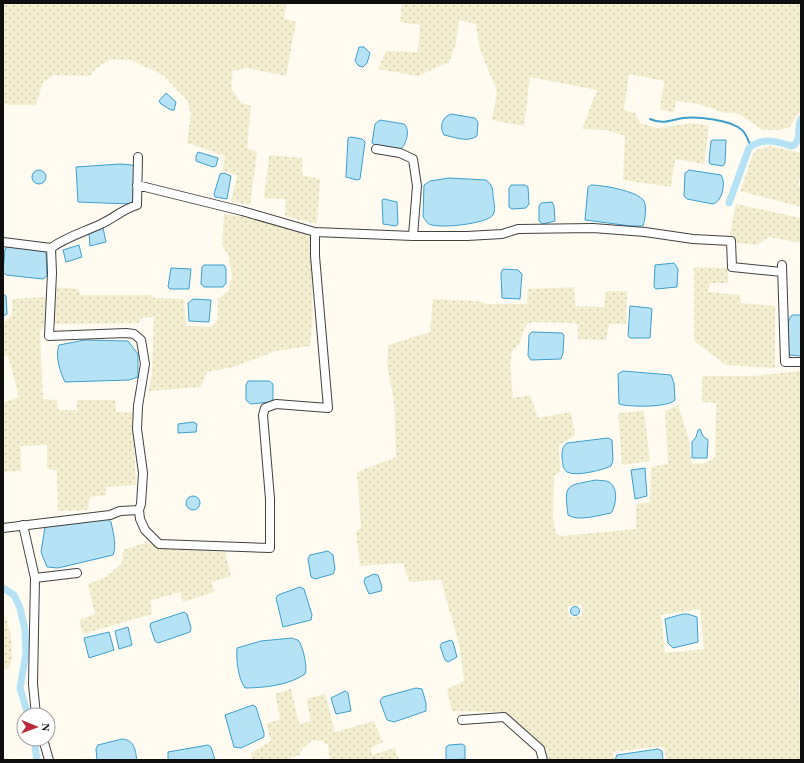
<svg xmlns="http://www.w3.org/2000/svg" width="804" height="763" font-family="Georgia,serif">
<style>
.farmland{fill:url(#farmland-dots);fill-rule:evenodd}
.water{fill:#b5e3f5;stroke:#3d9fcc}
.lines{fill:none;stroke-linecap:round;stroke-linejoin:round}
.stream{stroke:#3d9fcc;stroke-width:2}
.canal{stroke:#b5e3f5;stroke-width:7}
.minor-casing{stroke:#414141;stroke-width:10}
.minor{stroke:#fff;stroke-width:8}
</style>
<defs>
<pattern id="farmland-dots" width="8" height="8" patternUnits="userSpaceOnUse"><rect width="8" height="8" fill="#f4eed0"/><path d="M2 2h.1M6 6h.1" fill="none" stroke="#d0cbb1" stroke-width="1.8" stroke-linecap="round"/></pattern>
</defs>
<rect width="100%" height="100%" fill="#fffbf0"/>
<path class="farmland" d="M3,3H287L284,18L296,22L286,76L247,68L233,71L231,88L241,103L251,106L247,148L257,152L250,205L231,201L237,176L223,170L225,156L187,143L191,114L187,100L163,75L131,60L111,59L97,68L89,76L54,75L43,82L36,105H10L3,102Z
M402,3H801V110L789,128L778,130H763L737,113H725L699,104L676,101L674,113L660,109L664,81L629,74L624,110L635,113L640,123L657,128L693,123L709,126L704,164L675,159L671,187L623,180L625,136L607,130L582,129L597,90L530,77L524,126L492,120L497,91L480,50L476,24L459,20L456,44L449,62L418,76L378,69L386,51L418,52L420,25L400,22Z
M770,146L801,153V173L798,186L801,187V207L740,191L753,154L758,149Z
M269,155L302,158V175L320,179L317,224L285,216L286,199L264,198Z
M736,204L801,218V243L769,237L757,245L738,243L730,234Z
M224,214L245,217L309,235L311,240L313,315L310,346L276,351L234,367L207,372L201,387L149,391L152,371L154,317L142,318L138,323L54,324L55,287L78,289L80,295H151L154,298L184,299L186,326L212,327L218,320V299L229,290L232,276L229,257L222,245Z
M694,267L728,268V283H710L708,292L740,295L741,303L775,306V368L726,365L694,341Z
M574,287L575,306L604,307L606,291H627L626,324H609L606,340L578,339V326L574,323L532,322L526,325L519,344L512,352L510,365L513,398L530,395L538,418L571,412L575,435L559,445L560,471L554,476L553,517L556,533L561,536L636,529V504L650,502L651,467L668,464L665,411L678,405L689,440L691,461L693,464L703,463L710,461L715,457L716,403L702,402V376H752L801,371V679L799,681L801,760H666L664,746L613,752L614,760H548L545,751L538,741L511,716L504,712L452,711L447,689L464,681L459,644L441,580L409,582L403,563L360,566L356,532L361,528L357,472L396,457L394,400L387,366L388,345L430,332L433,299L477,301L487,304H527L528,289ZM582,605V616L568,617V606ZM700,609L704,649L665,653L661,615Z
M46,297L45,325L40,332L43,399L57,400L58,410H77V400H115L116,412H135L133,433L136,485L106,487V495L90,497L88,510L58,511L57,470L47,469V445L21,446V471L3,472V403L19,397L8,356H3V323L12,315V299Z
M644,411L650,461L622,465L618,413Z
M147,542L157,547L225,552L231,576L212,582L214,592L183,602L180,592L150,601L152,614L83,634L79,620L95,614L88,584L106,577L122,563L123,550Z
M3,614L7,620L11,638L12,659L8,669H3Z
M291,689L299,724L311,721L306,699L325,694L335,732L374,721L383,742L371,748L372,755L395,748L399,760H330L328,745L322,741L313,740L302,749L300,755L291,758L290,760H252L251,753L271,741L266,724L280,719L275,694Z"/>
<path class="water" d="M359,47H364L370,53L367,63L363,67L359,66L355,61Z
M166,93L176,102L174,110H171L161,104L159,101Z
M451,114L475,118L478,122L477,136C468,143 454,137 444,135C439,127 442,117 451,114Z
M380,120L404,124C411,130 406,144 401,149L375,145L372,143L375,124Z
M351,137L362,139L365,142L360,179L357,180L346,177L348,138Z
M713,140H726L725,163L723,166L710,164L709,161L711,141Z
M198,152L218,158L216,166L213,167L196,161V156Z
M120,164L132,165L135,168L133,202L131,204L78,202L76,167Z
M32 177a7 7 0 1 1 14 0a7 7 0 1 1-14 0Z
M689,170L721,175C726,182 723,201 713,204L687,199L684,196L685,173Z
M224,173L231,176L227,199L215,197L214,194L220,174Z
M449,178L486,180C492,184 493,189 493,196C494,202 496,210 493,215C487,224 438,229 429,224C427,223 425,219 423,217L424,185L430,181Z
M511,185H525L528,187L529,204L526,208L512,209L509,207V188Z
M591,185C602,185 638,191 644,201C647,207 645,220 643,226H631L585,220L588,187Z
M384,199L397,202L398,224L396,226L383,224L382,200Z
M552,202L554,206L555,221L543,224L539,221V206L541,203Z
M103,228L106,242L90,246L89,233Z
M79,245L82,257L66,262L63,250Z
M8,247L46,251L47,276L43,279L6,275L3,272L5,249Z
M674,263L678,269L677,287L656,289L654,287L655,265Z
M204,265H224L226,269V283L223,287H204L201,284L202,267Z
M171,268L191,269L189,289H170L168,287Z
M503,269L518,270L522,274L520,299L502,298L501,273Z
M3,294L6,296L7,314L3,316Z
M193,299L211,300L209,322L189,321L188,303Z
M630,306L650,308L652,309L650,338H630L628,336Z
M792,315H801V356L790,355C786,347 785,322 792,315Z
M532,332L562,333L564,335L563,353L561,359L531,360L528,356L529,335Z
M85,340L128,341L138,354V377L129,380L65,382C60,372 55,356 59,345Z
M623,371L671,375L674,383L675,400C667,408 629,407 619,404L618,374Z
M248,381H269L273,384V399L270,402L251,404L246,400V385Z
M193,422L197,424L196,432L178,433V424Z
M700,429L703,436L708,440L707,458H692V442L696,437L698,430Z
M608,438L612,440L613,460L611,466C603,470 575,477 567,472C562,468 563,463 562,457C562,451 562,447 567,443Z
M645,468L647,496L635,499L631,470Z
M596,480C600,481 606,480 609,482C619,488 616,506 611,513C599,515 578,522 568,515C564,483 566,486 596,480Z
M186 503a7 7 0 1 1 14 0a7 7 0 1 1-14 0Z
M107,519L111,522C113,532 117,545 113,555L58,568L47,567L41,552L45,527Z
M328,551L333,555L335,569L333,574L315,579L311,577L308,559L310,555Z
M374,574L378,575L382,587L381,591L369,594L364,582L365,578Z
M300,587L304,589L312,615L311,620L283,627L276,598L278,595Z
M570.5 611a4.5 4.5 0 1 1 9 0a4.5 4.5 0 1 1-9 0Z
M184,612L187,614L191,628L190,632L158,643L155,641L150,626L151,623Z
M683,614H688L697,617L698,642L673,648L668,643L665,619Z
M128,627L132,645L119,649L115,631Z
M109,632L114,650L89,658L84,638Z
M292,638C294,639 297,640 298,640C303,645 308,669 305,674C290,685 263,688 245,688C238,678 236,660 237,648L261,641Z
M451,640L453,642L457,657L448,662L445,660L440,646L442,643Z
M416,688L422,689L426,703V711L394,722L387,720L380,701L383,697Z
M345,691L348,693L351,711L336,714L331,698Z
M253,705L256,707L264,733V737L241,748L234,747L225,715Z
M122,739C135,740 135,750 137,760H97L96,749L98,745Z
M462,744L465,746V759L446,760V747L449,745Z
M208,745L211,747L215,760H168V752Z
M658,749L662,751L663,760H615L617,755Z"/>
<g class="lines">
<path class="stream" d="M650,119C663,125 670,120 683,118C697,116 731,120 742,130C746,133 748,141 751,146"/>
<path class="canal" d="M729,203L749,148C762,137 776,141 791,146C803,143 796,127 801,119
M3,588L14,595L20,608L25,630L26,653L20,688L28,715
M34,739L37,760"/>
<defs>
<path id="minor" d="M376,149L400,153L413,159L417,186L413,236
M137,185L242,211L315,232L413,236H467L502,234L518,229L593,228L645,232L693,239L731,241L732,267L782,272
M3,242L51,248L52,273L49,336L126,333L134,334L141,340L145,364L138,406L137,429L143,473L141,504L139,510L140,519L145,530L159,544L270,548V499L263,415L265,408L276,404L328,408L315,256V232
M51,248C66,237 84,232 101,224C114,218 123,209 137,205L138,157
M782,265L785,362H801
M23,525L35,578
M3,528L110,515L120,511L139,510
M36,715L33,684L35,578L77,573
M462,720L504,717L540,749L543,760
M43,739L49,760"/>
</defs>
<use href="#minor" class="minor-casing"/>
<use href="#minor" class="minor"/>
</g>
<rect width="804" height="763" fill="none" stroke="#0e0e0e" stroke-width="8"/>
<g transform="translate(36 727) rotate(91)"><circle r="19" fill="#ffffff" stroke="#9f9f9f"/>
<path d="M0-3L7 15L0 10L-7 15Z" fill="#bd283c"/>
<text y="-6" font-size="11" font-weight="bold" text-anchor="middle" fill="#0e0e0e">N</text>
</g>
</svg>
